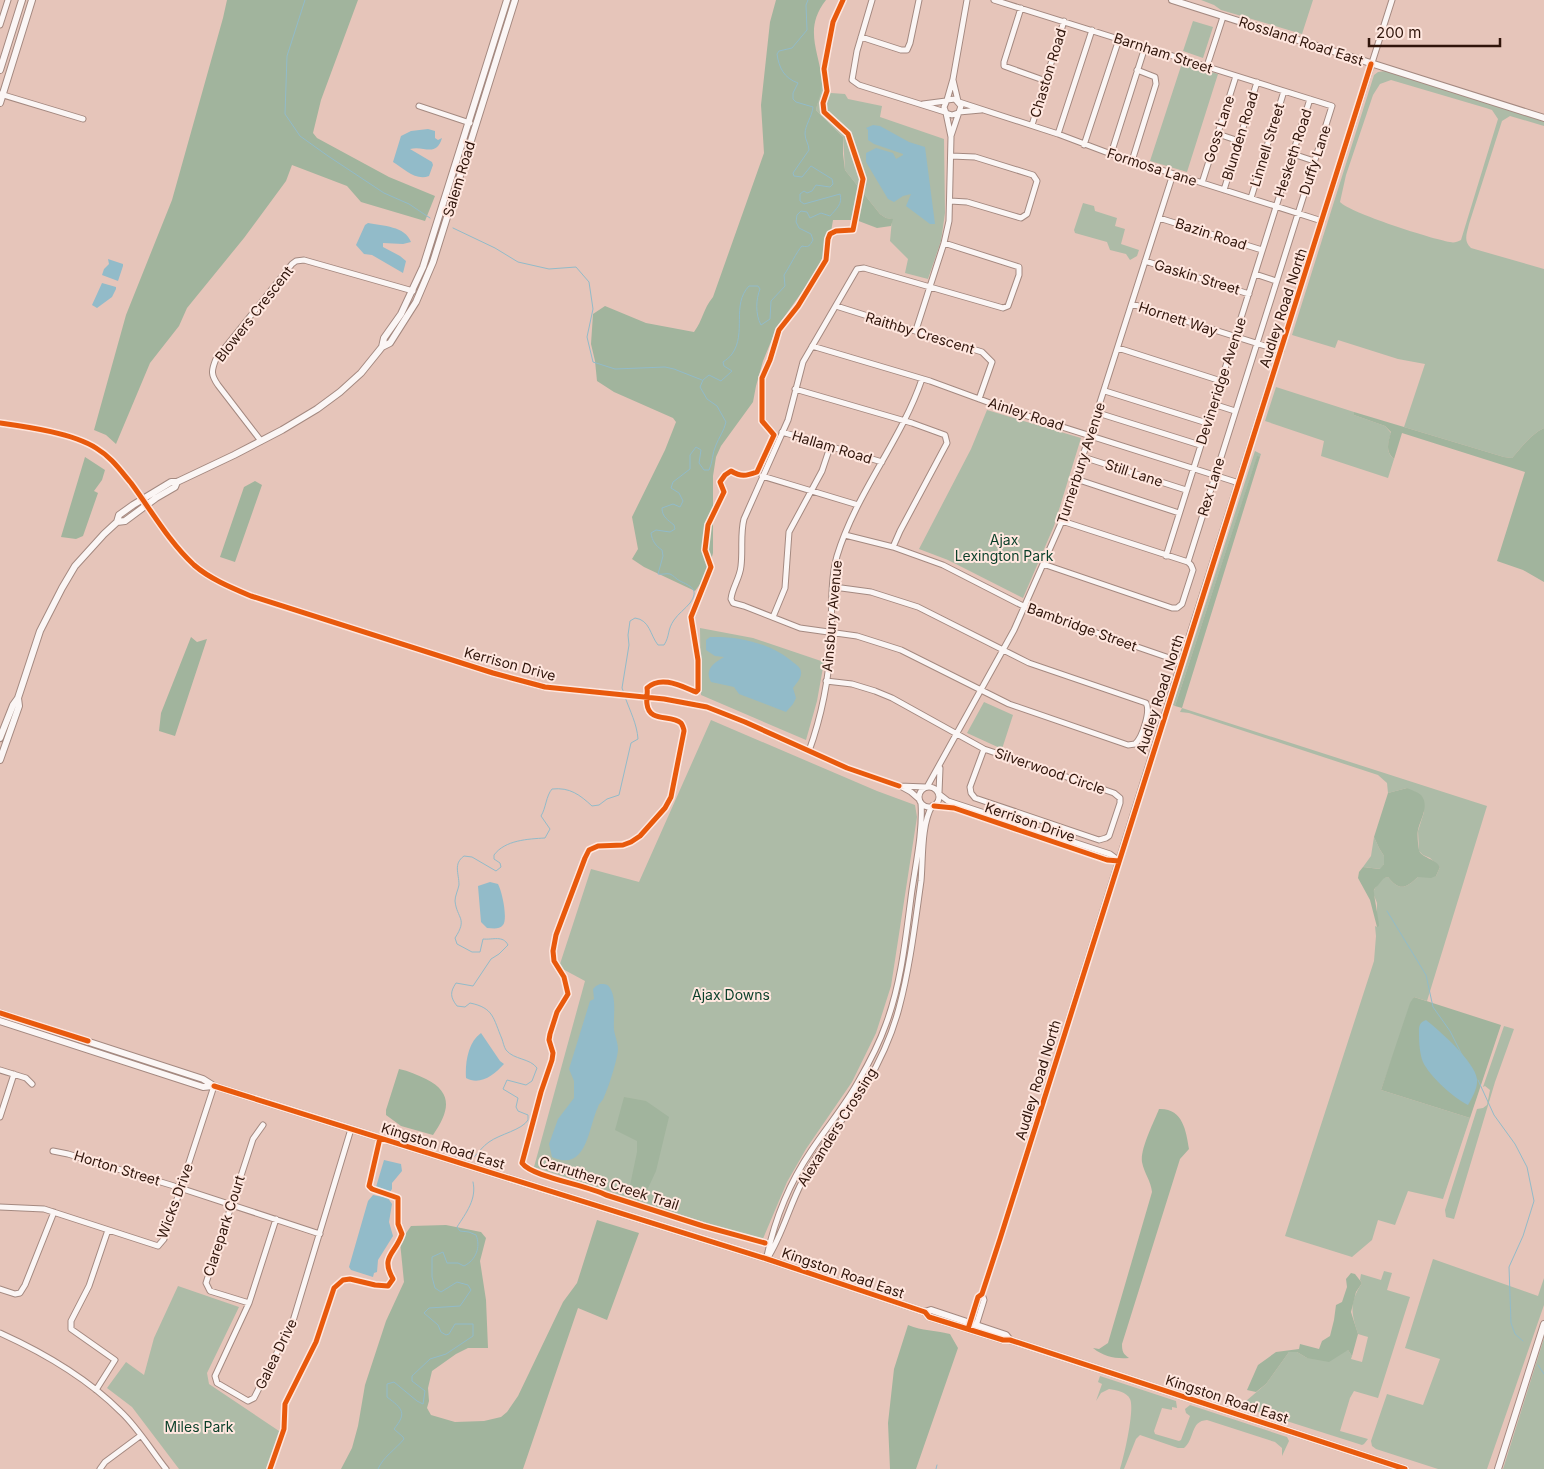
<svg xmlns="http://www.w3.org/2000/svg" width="1544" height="1469" font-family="Inter,sans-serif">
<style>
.green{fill:#adbba7;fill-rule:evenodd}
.forest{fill:#a1b49d}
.water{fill:#92bbc9}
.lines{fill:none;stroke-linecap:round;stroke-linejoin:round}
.stream{stroke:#92bbc9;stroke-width:1}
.minor-casing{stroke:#a48980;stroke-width:7}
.major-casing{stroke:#a48980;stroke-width:8}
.minor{stroke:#fbf6f5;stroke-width:5}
.major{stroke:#fbf6f5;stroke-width:6}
.cycleway-casing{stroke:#ffe7df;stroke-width:8}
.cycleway{stroke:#e8590c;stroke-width:5}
.labels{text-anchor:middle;stroke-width:4;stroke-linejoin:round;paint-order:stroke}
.street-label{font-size:14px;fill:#30150b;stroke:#ffe7df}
.park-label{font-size:14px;fill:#093f29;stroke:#ffe7df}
</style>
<rect width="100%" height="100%" fill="#e6c5ba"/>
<path class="green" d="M1201,0H1313L1302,34L1221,10L1214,5Z
M1193,21L1213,27L1203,58L1183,51Z
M1182,63L1218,74L1187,172L1150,161Z
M1385,71L1544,121V126L1510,116L1502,121L1469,224C1467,233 1463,241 1471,248L1544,269V428C1531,434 1521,448 1512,458L1504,457L1404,427L1425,364L1398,359L1338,340L1335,348L1292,335L1374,75L1378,72ZM1391,80L1486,108L1492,110L1498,119L1461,240C1457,242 1454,243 1450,242C1432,239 1350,213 1340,202L1346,175L1373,95L1380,84Z
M822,81L831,93L845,94L848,99L882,106L880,117L944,139L945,213L941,241L928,279L905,273L908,259L890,241L892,219L886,218L880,214L845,170L843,137L816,110Z
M1083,203L1094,206L1095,211L1117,218L1115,226L1125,229L1121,244L1139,250L1137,256L1130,260L1126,254L1110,250L1107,242L1075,233L1074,230Z
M1276,387L1354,412V415L1385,426L1391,433C1388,444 1385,451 1394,459L1388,478L1321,456L1324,441L1265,421Z
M987,410L1081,438L1054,526L1023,598L948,560L919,549L971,449Z
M1255,451L1261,454L1260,457H1257L1175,706L1173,705Z
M700,628L753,638L824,662L817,701L806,740L701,695Z
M984,702L1013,715L1002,749L967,733Z
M1182,708L1487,806L1427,1001L1414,997L1381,1090L1470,1118L1443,1199L1408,1191L1395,1225L1378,1220L1372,1240L1352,1257L1285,1236L1374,961L1376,936L1375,926L1377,927V903L1373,893L1375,888L1383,878L1388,877C1400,892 1406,888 1418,877L1436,876L1440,867L1430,858L1423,855L1419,851L1418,831L1424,812L1407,788L1388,793L1387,783L1378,775L1189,713L1180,712Z
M711,720L877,791L915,805L917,817L891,986L876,1033L852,1082L806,1149L787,1182L762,1241L534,1167L585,981L559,967L591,869L639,882Z
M1374,837L1379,848L1384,856V864L1381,869L1363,867L1371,856Z
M1504,1026L1514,1029L1495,1082L1454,1219L1446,1217L1445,1210L1477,1109L1483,1108L1487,1105L1490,1090L1485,1086L1483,1087Z
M1433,1259L1538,1296L1544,1278V1305L1487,1469H1438L1376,1449L1372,1446L1371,1441L1387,1394L1423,1405L1440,1359L1405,1348Z
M1384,1271L1392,1273L1387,1290L1410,1297L1378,1398L1354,1391L1350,1398L1340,1431L1368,1439L1364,1444L1362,1445L1246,1408L1243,1401H1246L1266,1384L1289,1352H1297L1307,1358L1348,1350L1352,1356L1351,1359L1362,1362L1368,1337L1358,1334C1351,1312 1349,1303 1362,1283L1360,1280L1361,1274L1381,1280Z
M178,1286L239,1307L207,1373L209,1384L282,1433L272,1469H179L132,1407L107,1388L126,1362L144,1375L154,1338Z
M1544,1338V1469H1503Z
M1100,1376L1176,1401L1177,1408L1172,1407V1410L1162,1408L1154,1431L1155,1434L1179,1441L1181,1440L1190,1416L1186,1413L1185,1409L1190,1405L1287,1437L1289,1441L1282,1456V1448L1275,1442L1207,1420C1190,1421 1195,1439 1184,1448H1178L1140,1435L1136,1439L1124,1469H1120C1124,1457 1135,1409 1130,1399C1127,1392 1116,1390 1109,1389L1101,1393L1096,1401L1102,1384L1098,1382Z"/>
<path class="forest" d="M227,0H358L321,100L313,133L317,138L389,177L435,196L425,221L361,202L347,186L292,165L286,181L244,238L187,308L179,326L150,363L116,444L106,435L94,430L126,315L172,200L223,18Z
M776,0H826C804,28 818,49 822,79C823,89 818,101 816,110L843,137V154L845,170L880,214L886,218L893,219L891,226L877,228L856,220H833L830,238L817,271L777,327L763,361L756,386L753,402L721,446L716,457L713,476V553L707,575L695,591L644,567L632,559L638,549L632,517L665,450L676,422L673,418L614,392L597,381L595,361L591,344L593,314L605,306L646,323L694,332C703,320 703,309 713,297L764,153L761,105L770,22Z
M1354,412L1504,457L1512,458C1521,448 1531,434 1544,428V582L1523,570L1497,561L1525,472L1402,433L1394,459C1385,451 1388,443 1391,432L1385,426L1354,415Z
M1257,456L1260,457L1182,708L1175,706Z
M85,457L105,470L102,480L94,491L98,493L83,536L76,539L61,537Z
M255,481L262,485L235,562L220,557L244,487Z
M191,637L197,642L207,639L175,736L159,731L161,713Z
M1407,788C1411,790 1418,792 1421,795C1430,806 1420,819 1418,830C1417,834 1418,845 1419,850C1421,858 1435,858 1440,867L1436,876L1431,878L1418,877C1406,888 1400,892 1388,877C1382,878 1383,880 1379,884C1377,887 1376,886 1374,890C1373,893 1379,919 1379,926L1377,927L1370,900L1358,878L1359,872L1363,867L1380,869L1384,864V856L1379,848L1374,837L1388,793Z
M1414,997L1501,1025L1470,1118L1381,1090L1410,1003Z
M399,1069C409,1071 417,1075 426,1079C454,1093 449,1112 433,1135L401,1126L386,1115V1110Z
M624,1097L646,1101L669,1117L656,1171L643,1199L639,1201L628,1195L637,1152V1141L615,1130Z
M1159,1109C1183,1108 1186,1131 1189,1149L1180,1159L1122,1344C1122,1351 1123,1354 1129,1358C1116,1359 1104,1357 1093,1348L1099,1349L1108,1343L1152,1192C1151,1181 1144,1173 1142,1162C1140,1149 1154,1122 1159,1109Z
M597,1220L639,1233L607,1320L578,1308L523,1469H341L352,1448L358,1426L365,1385L386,1321L404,1282L400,1242L411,1226L446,1225L481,1232L486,1238L480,1261L486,1300L488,1348H468L456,1354L432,1371L428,1388L429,1401L427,1408L431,1415L455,1422L484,1421L501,1417L507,1412L518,1396L563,1302L577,1283Z
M1351,1273L1355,1274L1362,1283L1356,1292L1351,1312L1358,1334L1352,1356L1348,1350L1329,1362L1307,1358L1297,1352H1289L1266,1384L1256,1392L1247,1390L1258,1365L1276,1352L1299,1349L1300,1344L1319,1349L1322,1341L1330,1336L1334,1320L1336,1305L1342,1302L1347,1287L1346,1279Z
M908,1325C923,1331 934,1330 950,1334L958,1348L916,1469H890L888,1423L894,1369Z"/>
<path class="water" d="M873,125L880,126L909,142L925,147L935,224H930L906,206L911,194L903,196L894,202L888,199L866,162V153L876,148L893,153L896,159L903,155V154L874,144L868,140V130L866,128Z
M428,129L435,131V138L438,140L442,138C436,158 424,145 410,149L432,162L433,165L429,176C416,181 404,169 393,162L401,136L411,131Z
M368,223C383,226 405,226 411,242L403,244L383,243V247L400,256L406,261L403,273L372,255L364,254L356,245L365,225Z
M108,259L123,264V266L118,281L102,275L104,269L109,264Z
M102,283L116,287V289L112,297L97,308L92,305Z
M710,637C739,636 771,643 794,663C797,665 801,668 801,672C802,678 796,684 793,688L796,698L793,704L786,712L739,694L734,687L711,682C704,669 714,663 724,657L715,656L706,650V640Z
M490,882L498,884C502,891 508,919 503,925C499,930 492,928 487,928L481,922L478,886Z
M600,984C605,984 608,984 610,988C617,999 613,1018 614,1030C615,1036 618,1043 618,1049C618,1058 608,1089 604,1097C603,1101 599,1103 598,1107C588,1128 587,1173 552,1157L549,1144L558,1119L574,1098V1081L569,1069L590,1001L594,999L593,989L596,986Z
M1426,1020C1440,1031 1475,1062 1477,1079C1478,1088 1472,1098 1468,1105C1454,1098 1430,1077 1423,1062C1420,1055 1419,1043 1419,1036C1419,1028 1418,1023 1426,1020Z
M481,1033L500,1061L504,1064C494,1075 480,1086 466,1078C465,1063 468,1042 481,1033Z
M384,1160L401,1164L402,1171L392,1183V1189L390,1192L377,1189L376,1187Z
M373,1195L388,1198L392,1204L389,1222L393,1236L378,1260L377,1272L374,1273L373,1277L351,1270L349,1267L368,1201Z"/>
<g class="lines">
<path class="stream" d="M305,0L287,56L285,114L300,136L328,156L384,193L409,204L430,218
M453,228L495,248L518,262L549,269L576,267L589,282L593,309L587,337L593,362L615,369L665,367L674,369L702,380
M624,693L622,688L629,645L628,635L630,621L635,618C650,620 650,635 658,645H664C670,636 667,630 674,620C678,614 685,609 690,603C700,589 690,586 680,581C676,579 673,575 670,574C666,573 662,575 658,574L663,556L662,550C656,546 652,541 651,533L656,530L670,532L675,529L674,525C668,520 662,517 662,508L673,504L680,507L683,501L679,493L671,488L673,482L690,469V455L696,447L701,450L699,463L704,470H709C713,462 712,453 716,445C719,437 724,431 726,422L717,406L707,399L700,387L703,380L709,375L721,381L732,371L724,366L723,362C726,360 730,357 732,354C747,333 731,305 749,286H758L760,289C756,299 755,314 761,325L770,319L771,301L785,286L784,275C789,268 797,251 802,246C809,248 810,245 813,240L811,234L799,228L796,222L797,215L801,211L807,212L810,218L821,213L830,216C836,209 843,204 840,194L804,204L800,201V194L804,191L807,193L812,191L816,185L830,187L833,184L832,179L811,166L802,177L794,176L793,173L809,150C809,144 805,140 805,134C805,125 812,117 813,107L796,102L793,99V93L798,83C784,78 779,68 777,54L779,51L792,48L807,30L806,5L808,0
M1387,911L1426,975L1433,1007L1450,1031L1463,1057
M1478,1080L1494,1115L1515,1144L1527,1167L1534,1201L1523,1236L1509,1267L1511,1323L1515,1334L1523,1341
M474,1157C479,1152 483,1146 489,1142C500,1134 522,1130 528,1120V1115L518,1111L516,1107L518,1098L503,1089L507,1080L526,1085L532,1081L537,1068C530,1058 514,1060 506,1050C504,1047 503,1042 502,1039C493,1018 494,1008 470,1003L465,1007L457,1006C450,997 450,992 456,983L473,986L491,959L499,954L508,945C503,935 493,940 483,939L480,952H472L457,944L455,938C468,918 457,919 455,901C455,896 458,890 459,885C459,873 453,864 464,856L472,857L496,871L501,867L500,863L494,859V855C505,840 528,839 545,838L550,829L541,816C546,808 546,796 552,789C570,787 580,795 592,806L599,805L607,799L619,795L631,743L638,739C637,724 630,711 625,697
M1538,1365L1544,1374
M378,1469C383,1457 395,1450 404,1439L403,1437L394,1429C407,1413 403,1409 387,1397V1384L394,1382L417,1401L423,1404L425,1391L412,1381V1376L430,1359L446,1354L473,1336V1324H455L449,1334L446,1335L441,1332L438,1325L424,1313L429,1308L460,1306L471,1290L468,1285L457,1282L441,1292L435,1288L432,1277V1257L443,1252L447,1263H458L464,1266C476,1260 481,1247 476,1235L469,1232L460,1231L457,1227C466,1213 477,1199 473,1182
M936,1469L937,1465"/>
<defs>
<path id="minor" d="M872,0L857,51L852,80L859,85L945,112
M994,0L1332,106L1188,562
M1021,8L1004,62V66L1046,81
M0,25L8,0
M861,37L901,50H907L910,43L919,0
M1207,66L1223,17
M953,80L958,101
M0,94L83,119
M947,100L953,79L967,0
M959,102L1058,134L1111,154L1322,221
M923,104L946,101
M419,106L470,123
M959,112L981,110
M1032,125L1064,21
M1058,134L1092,30
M1218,134L1239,141
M951,136L961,106L955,99L947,100L944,107L946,113L952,115L958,113
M1084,145L1119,39
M1111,154L1145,47
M1293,154L1314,161
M1132,161L1156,84L1155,77L1137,70
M1202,183L1236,76
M1224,190L1257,82
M1251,198L1284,91
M950,201L967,202L1021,218L1027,214L1037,181L1033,175L975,157L951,156
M1159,218L1262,250
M1145,261L1249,294
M1255,274L1276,281
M1132,304L1281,351
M836,306L982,352L992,362L979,399
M916,330L944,243L949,221L951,137L946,113
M812,346L930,381L1012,411L1239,483
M1118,348L1221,381
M795,389L912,423L945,435L947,443L900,531L893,547
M1105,391L1207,423
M1213,404L1235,411
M1098,413L1200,445
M0,423C28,427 72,433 96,448C111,457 120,470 131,483C151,510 169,542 194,565C210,579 232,588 251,596L493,673L545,687L664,699L707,707L745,722L847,768L899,786L926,787
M782,432L882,462
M261,441L218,385C211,375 211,371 216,359L292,264L296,261L304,260L413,291
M1083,457L1186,490
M762,476L858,505
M1076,479L1179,513
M845,535L893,547L943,565L1033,611L1181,662
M1166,556L1310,99
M1043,564L1172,608H1177L1182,604L1193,570L1191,565L1188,562L1062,521
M834,587L871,592L918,607L1029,663L1146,703C1151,711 1142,738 1135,744L1128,745L1009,704L901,650L857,636L800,628L744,606L733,603L731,599C732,588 740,578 741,566C743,550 740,534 744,519L788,420L803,362L857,269L864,268L1003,308L1008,306L1019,275V267L944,243
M773,617L785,588L789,532L822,471L830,447
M826,681L852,684L875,691L892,698L984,749L1114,793L1120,798V803L1109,836L1106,838L1099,840L975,798L971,793L970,787L984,749
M809,751C822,715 829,678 831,640C832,615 830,580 837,556C856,493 901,441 922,379
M902,787L911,792L919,799
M927,787L1014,630L1062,521L1173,174
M919 797a10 10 0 1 1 20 0a10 10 0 1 1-20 0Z
M939,793L940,768
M939,794L948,801L1110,854L1118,860
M934,806L954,808L1107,860L1119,861
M0,1070L26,1078L32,1084
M0,1117L14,1074
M53,1151L68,1154L174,1186L320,1234
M0,1207L44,1209L158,1246L164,1239L214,1086
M276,1219L249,1303L215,1376L217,1383L248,1401L254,1398L293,1321L351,1129
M767,1256C775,1219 790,1182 811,1151C826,1128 845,1106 858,1082C869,1063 879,1044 886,1024C902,981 906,934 912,890C916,863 923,830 921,803
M767,1259C783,1234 789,1206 803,1180C820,1146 846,1117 866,1085C880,1061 892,1035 899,1008C910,967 915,923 921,881C923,859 921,825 932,806
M0,1289L15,1294L20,1293L25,1285L54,1212
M249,1303L210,1291L206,1283L253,1139L263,1125
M969,1325L978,1297L982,1294L1000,1239L1181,662L1392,0
M975,1329L984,1300L982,1294
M0,1333C42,1352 88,1379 121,1412C138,1428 151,1450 166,1469
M96,1390L115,1360L71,1329V1321L89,1286L108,1230
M100,1469L105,1462L140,1436"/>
<path id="major" d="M1172,0L1544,118
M0,70L22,0
M0,103L32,0
M382,347L384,338L401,314L423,267L507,0
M117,522L125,521L156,498L175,487L177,482
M0,738L13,705L18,698L40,631L62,588L75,566L104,534L117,522L119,515L133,505L171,482H177L234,455L282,430L317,409L340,392L361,373L382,347L390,343L416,302L433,262L515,0
M0,760L19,706L18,698
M0,1013L203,1079L214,1086L767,1259L925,1312L929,1317L1003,1340H1010L1405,1469
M0,1021L203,1087L213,1086
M925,1312L931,1310L1006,1335L1010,1340
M1498,1469L1544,1324"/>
</defs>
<use href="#minor" class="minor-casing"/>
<use href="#major" class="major-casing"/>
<use href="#minor" class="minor"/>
<use href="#major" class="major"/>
<defs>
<path id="cycleway" d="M0,423C28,427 72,433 96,448C111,457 120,470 131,483C151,510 169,542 194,565C210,579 232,588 251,596L493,673L545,687L664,699L707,707L745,722L847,768L899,786
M934,806L954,808L1107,860L1119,861
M0,1013L88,1041
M214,1086L767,1259L925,1312L929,1317L1003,1340H1010L1405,1469
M765,1243L703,1226L606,1195C587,1185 532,1177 522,1163L541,1092L552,1060L553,1053L549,1040L550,1034L557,1012L568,994L564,977L554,961L553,951L556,935L585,858L589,850L598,846L623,845L631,842L640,836L665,808L671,797L684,731C684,729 682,724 681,723C671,714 649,723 647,704C646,699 648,693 647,688C661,675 681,686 696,692L698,690V660L691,617L711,567L705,550L708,525L724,492L720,482L725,475L731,471C741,477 746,476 757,472L774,435L762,421V378L770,360L779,330L798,306L826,260L828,239L830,234L836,231L853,230L863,179L848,134L824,112L823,103L827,91L824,69L833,22L843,0
M968,1329L978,1297L982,1294L1000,1239L1371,64
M270,1469L284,1429L285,1404L316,1342L334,1288L343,1280L350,1279L375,1285L388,1286L393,1279C380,1256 395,1255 402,1234L398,1224V1198L372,1189L369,1186L380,1138"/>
</defs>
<use href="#cycleway" class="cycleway-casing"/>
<use href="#cycleway" class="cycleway"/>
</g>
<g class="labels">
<g class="street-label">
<text transform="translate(1301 41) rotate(18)" y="5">Rossland Road East</text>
<text transform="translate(1163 53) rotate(18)" y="5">Barnham Street</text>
<text transform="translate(1048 73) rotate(-73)" y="5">Chaston Road</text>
<text transform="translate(1219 129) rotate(-72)" y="5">Goss Lane</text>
<text transform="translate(1240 136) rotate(-73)" y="5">Blunden Road</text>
<text transform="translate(1267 145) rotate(-73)" y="5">Linnell Street</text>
<text transform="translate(1293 153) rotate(-72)" y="5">Hesketh Road</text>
<text transform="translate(1315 160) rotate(-72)" y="5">Duffy Lane</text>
<text transform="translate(1152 167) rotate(18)" y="5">Formosa Lane</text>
<text transform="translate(459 179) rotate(-73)" y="5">Salem Road</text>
<text transform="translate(1211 234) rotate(18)" y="5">Bazin Road</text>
<text transform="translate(1197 277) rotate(17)" y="5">Gaskin Street</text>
<text transform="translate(1283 308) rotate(-72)" y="5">Audley Road North</text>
<text transform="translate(254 314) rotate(-52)" y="5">Blowers Crescent</text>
<text transform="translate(1178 319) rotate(18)" y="5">Hornett Way</text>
<text transform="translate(920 333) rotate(17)" y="5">Raithby Crescent</text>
<text transform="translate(1221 381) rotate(-72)" y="5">Devineridge Avenue</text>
<text transform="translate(1026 414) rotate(18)" y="5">Ainley Road</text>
<text transform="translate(832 447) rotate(17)" y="5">Hallam Road</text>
<text transform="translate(1081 463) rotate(-72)" y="5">Turnerbury Avenue</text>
<text transform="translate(1134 473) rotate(18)" y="5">Still Lane</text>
<text transform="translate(1211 487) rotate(-73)" y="5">Rex Lane</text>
<text transform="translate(832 616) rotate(-85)" y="5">Ainsbury Avenue</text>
<text transform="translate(1082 627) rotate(20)" y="5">Bambridge Street</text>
<text transform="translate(510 664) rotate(15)" y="5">Kerrison Drive</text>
<text transform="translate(1160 694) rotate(-72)" y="5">Audley Road North</text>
<text transform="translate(1050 771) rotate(19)" y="5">Silverwood Circle</text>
<text transform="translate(1030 822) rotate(19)" y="5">Kerrison Drive</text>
<text transform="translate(1038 1080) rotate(-73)" y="5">Audley Road North</text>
<text transform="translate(837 1127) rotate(-58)" y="5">Alexanders Crossing</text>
<text transform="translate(443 1146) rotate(17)" y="5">Kingston Road East</text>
<text transform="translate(117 1168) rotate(17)" y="5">Horton Street</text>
<text transform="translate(609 1183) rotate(18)" y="5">Carruthers Creek Trail</text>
<text transform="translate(175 1201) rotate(-70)" y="5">Wicks Drive</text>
<text transform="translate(224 1226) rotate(-72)" y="5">Clarepark Court</text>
<text transform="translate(843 1273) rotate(19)" y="5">Kingston Road East</text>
<text transform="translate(276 1354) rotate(-64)" y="5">Galea Drive</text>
<text transform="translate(1227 1399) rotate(18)" y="5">Kingston Road East</text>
</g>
<g class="park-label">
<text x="1004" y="545">Ajax<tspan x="1004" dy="16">Lexington Park</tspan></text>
<text x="731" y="1000">Ajax Downs</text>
<text x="199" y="1432">Miles Park</text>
</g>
</g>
<path d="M1369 38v8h131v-8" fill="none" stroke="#30150b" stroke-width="2.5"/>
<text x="1376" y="38" font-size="15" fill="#30150b" stroke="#ffe7df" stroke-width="4" paint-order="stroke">200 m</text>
</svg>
